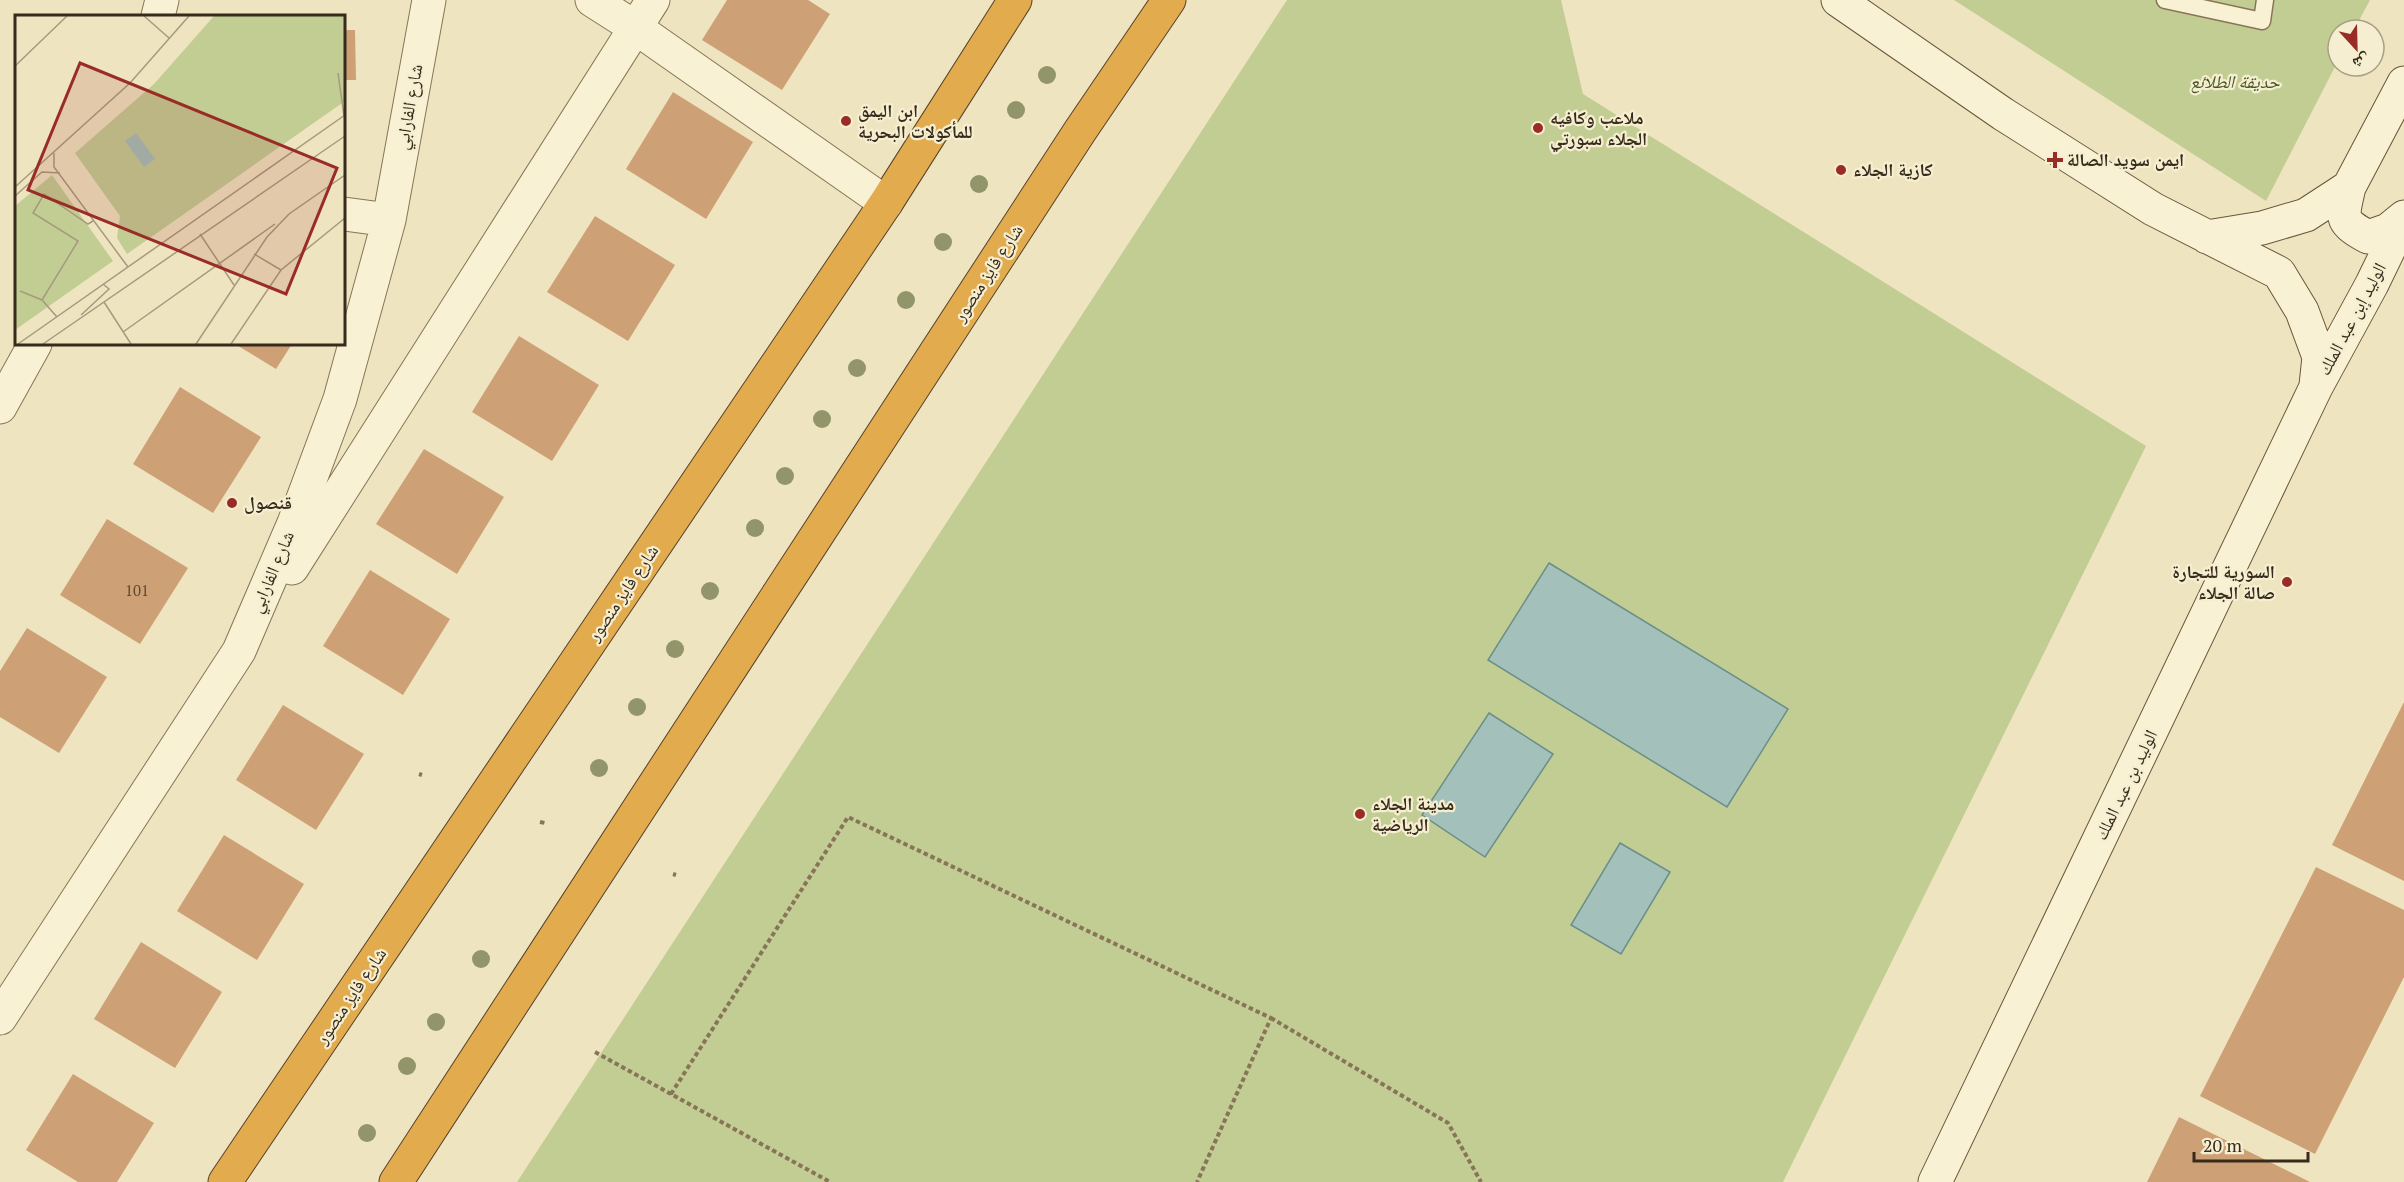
<svg xmlns="http://www.w3.org/2000/svg" width="2404" height="1182" font-family="'PT Serif','Noto Naskh Arabic',serif">
<style>
.green{fill:#c2cd94}
.water{fill:#a3c1ba;stroke:#6a8f88;stroke-width:1.5}
.building{fill:#cea075}
.lines{fill:none;stroke-linecap:round;stroke-linejoin:round}
.lane-casing{stroke:#887558;stroke-width:19}
.street-casing{stroke:#887558;stroke-width:35}
.secondary-casing{stroke:#6a563b;stroke-width:35}
.highway-casing{stroke:#56422c;stroke-width:35}
.path{stroke:#887558;stroke-width:4;stroke-dasharray:4.5 3;stroke-linecap:butt}
.lane{stroke:#f9f1d3;stroke-width:16}
.street{stroke:#f9f1d3;stroke-width:33}
.secondary{stroke:#f9f1d3;stroke-width:33}
.highway{stroke:#e1ab4e;stroke-width:33}
.tree{fill:#919569}
.poi-dot{fill:#992d26;stroke:#f6eed0;stroke-width:2}
.labels{text-anchor:middle;stroke-width:4.5;stroke-linejoin:round;paint-order:stroke}
.number-label{font-size:15px;fill:#5d4832}
.park-label{font-size:18px;font-style:italic;fill:#445422;stroke:#f6eed0}
.street-label{font-size:18px;fill:#372b1c;stroke:#f6eed0}
.poi-label{font-size:18px;font-weight:bold;fill:#372b1c;stroke:#f6eed0;text-anchor:start}
.inset-road{fill:none;stroke:#a59a7e;stroke-width:1.5}
.view{fill:#992d26;fill-opacity:0.15;stroke:#992d26;stroke-width:3}
.inset-edge{fill:none;stroke:#372b1c;stroke-width:3}
</style>
<rect width="100%" height="100%" fill="#efe4c0"/>
<path class="green" d="M1287,0H1561L1583,94L2146,446L1783,1182H517Z
M1954,0H2370L2354,30H2338V61L2266,201Z"/>
<path class="water" d="M1549,563L1788,709L1727,807L1488,660Z
M1489,713L1553,754L1485,857L1422,815Z
M1620,843L1670,872L1621,954L1571,925Z"/>
<path class="building" d="M727,0H808L830,14L782,90L702,40Z
M344,30H355L356,80H344Z
M673,92L753,142L706,219L626,169Z
M595,216L675,265L628,341L547,292Z
M519,336L599,385L552,461L472,412Z
M235,344H292L276,369Z
M180,387L261,437L213,513L133,464Z
M424,449L504,497L457,574L376,524Z
M107,519L188,568L140,644L60,595Z
M370,570L450,619L403,695L323,646Z
M27,628L107,677L59,753L0,717V671Z
M2404,702V881L2332,845Z
M283,705L364,754L316,830L236,780Z
M224,835L304,884L257,960L177,911Z
M2316,867L2404,910V977L2315,1154L2200,1096Z
M141,942L222,992L175,1068L94,1019Z
M73,1074L154,1123L117,1182H78L26,1150Z
M2179,1117L2310,1182H2147Z"/>
<g class="lines">
<defs>
<path id="lane" d="M2165,0L2262,21L2265,0"/>
<path id="street" d="M592,0L636,28L886,203
M158,16L162,0
M344,214L389,220
M0,407L35,344
M292,568L653,0
M0,1018L239,651L294,523L340,399L389,220L429,0"/>
<path id="secondary" d="M1838,0L2003,114L2153,209L2279,273L2302,311L2319,357L2316,385
M2349,187C2342,218 2339,221 2368,237L2388,230L2404,217
M2207,237L2262,228L2306,215L2349,187L2404,83
M1935,1182L2316,387L2372,284L2404,218"/>
<path id="highway" d="M225,1182L886,203L1015,0
M396,1182L1080,131L1169,0"/>
</defs>
<use href="#lane" class="lane-casing"/>
<use href="#street" class="street-casing"/>
<use href="#secondary" class="secondary-casing"/>
<use href="#highway" class="highway-casing"/>
<path class="path" d="M419,774L422,775
M540,822L545,823
M673,874L676,875
M1271,1018L1448,1123L1481,1182
M595,1052L830,1182
M671,1094L848,817L1271,1018L1197,1182"/>
<use href="#lane" class="lane"/>
<use href="#street" class="street"/>
<use href="#secondary" class="secondary"/>
<use href="#highway" class="highway"/>
</g>
<g class="tree">
<circle cx="1047" cy="75" r="9"/>
<circle cx="1016" cy="110" r="9"/>
<circle cx="979" cy="184" r="9"/>
<circle cx="943" cy="242" r="9"/>
<circle cx="906" cy="300" r="9"/>
<circle cx="857" cy="368" r="9"/>
<circle cx="822" cy="419" r="9"/>
<circle cx="785" cy="476" r="9"/>
<circle cx="755" cy="528" r="9"/>
<circle cx="710" cy="591" r="9"/>
<circle cx="675" cy="649" r="9"/>
<circle cx="637" cy="707" r="9"/>
<circle cx="599" cy="768" r="9"/>
<circle cx="481" cy="959" r="9"/>
<circle cx="436" cy="1022" r="9"/>
<circle cx="407" cy="1066" r="9"/>
<circle cx="367" cy="1133" r="9"/>
</g>
<g class="poi-dot">
<circle cx="846" cy="121" r="6"/>
<circle cx="1538" cy="128" r="6"/>
<path d="M2052 151h6v6h6v6h-6v6h-6v-6h-6v-6h6z"/>
<circle cx="1841" cy="170" r="6"/>
<circle cx="232" cy="503" r="6"/>
<circle cx="2287" cy="582" r="6"/>
<circle cx="1360" cy="814" r="6"/>
</g>
<g class="labels">
<g class="number-label">
<text x="137" y="596">101</text>
</g>
<g class="park-label">
<text x="2235" y="88">حديقة الطلائع</text>
</g>
<g class="street-label">
<text transform="translate(409 107) rotate(-80)" y="6">شارع الفارابي</text>
<text transform="translate(988 273) rotate(-57)" y="6">شارع فايز منصور</text>
<text transform="translate(2352 319) rotate(-62)" y="6">الوليد إبن عبد الملك</text>
<text transform="translate(272 572) rotate(-67)" y="6">شارع الفارابي</text>
<text transform="translate(623 593) rotate(-56)" y="6">شارع فايز منصور</text>
<text transform="translate(2126 785) rotate(-64)" y="6">الوليد بن عبد الملك</text>
<text transform="translate(351 996) rotate(-56)" y="6">شارع فايز منصور</text>
</g>
<g class="poi-label">
<text x="858" y="117">ابن اليمق<tspan x="858" dy="21">للمأكولات البحرية</tspan></text>
<text x="1550" y="124">ملاعب وكافيه<tspan x="1550" dy="21">الجلاء سبورتي</tspan></text>
<text x="2067" y="166">ايمن سويد الصالة</text>
<text x="1853" y="176">كازية الجلاء</text>
<text x="244" y="509">قنصول</text>
<text x="2275" y="578" text-anchor="end">السورية للتجارة<tspan x="2275" dy="21">صالة الجلاء</tspan></text>
<text x="1372" y="810">مدينة الجلاء<tspan x="1372" dy="21">الرياضية</tspan></text>
</g>
</g>
<g transform="translate(15 15)">
<rect width="330" height="330" fill="#efe4c0"/>
<path d="M199,1H330V86L112,239L102,223L105,201L60,138L139,69ZM37,160L98,246L0,315V191Z" fill="#c2cd94"/>
<path d="M121,118L140,144L129,152L110,126Z" fill="#a3c1ba"/>
<path class="inset-road" d="M129,1L154,23M0,51L52,1M323,58L329,101M39,138V152L113,252M0,172L115,68L174,1M0,181L27,157L45,158M185,219L219,270M239,239L266,255M5,276L27,285L42,302M27,285L63,226L18,198L29,179L73,209L78,206M89,287L116,329M66,300L94,274L88,269M108,317L260,209M3,329L330,100M28,329L330,121M181,329L252,222L274,199L330,160M216,329L266,255L330,203"/>
<path class="view" d="M65,48L322,153L271,279L13,175Z"/>
<rect width="330" height="330" class="inset-edge"/>
</g>
<g transform="translate(2356 48) rotate(158)"><circle r="28" fill="#f6eed0" stroke="#aaa088" stroke-width="1.5"/>
<path d="M0-4.5L10 22L0 15L-10 22Z" fill="#992d26"/>
<text y="-9" font-size="16" font-weight="bold" text-anchor="middle" fill="#372b1c">ش</text>
</g>
<path d="M2194 1152v9h114v-9" fill="none" stroke="#372b1c" stroke-width="3"/>
<text x="2203" y="1152" font-size="18" fill="#372b1c" stroke="#f6eed0" stroke-width="4.5" paint-order="stroke">20 m</text>
</svg>
